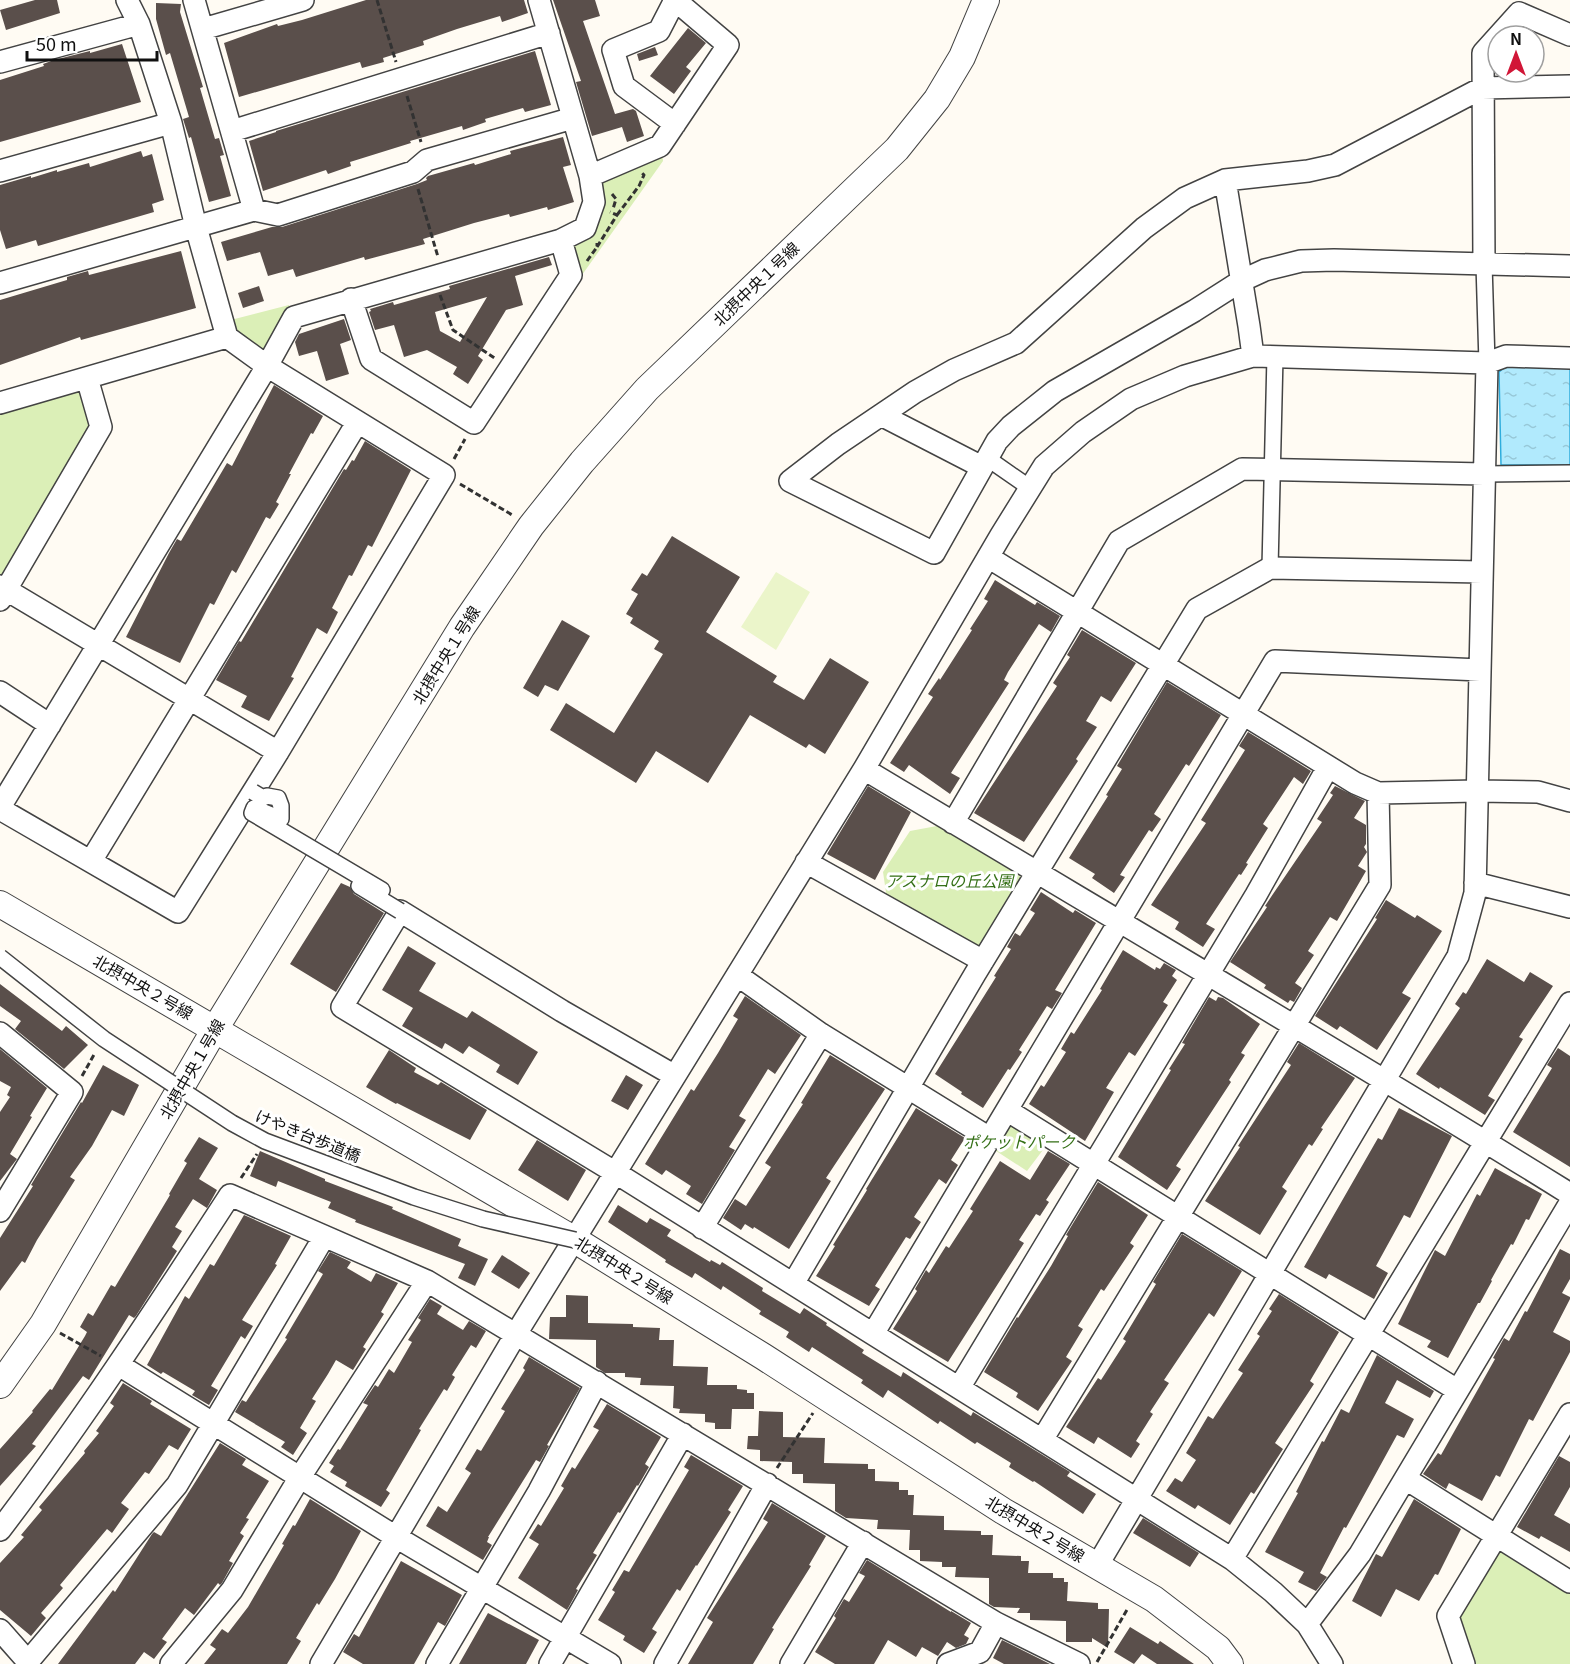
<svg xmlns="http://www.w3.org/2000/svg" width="1570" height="1664" font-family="Georgia,'Noto Sans JP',serif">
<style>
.green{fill:#dbefb7}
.pitch{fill:#ebf5ca}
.water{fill:url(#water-ripples);stroke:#2faddd;stroke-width:1.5}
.building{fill:#5a4f4b;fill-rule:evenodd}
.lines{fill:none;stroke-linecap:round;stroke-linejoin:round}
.pedestrian-casing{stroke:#434343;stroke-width:18}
.minor-casing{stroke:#434343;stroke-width:24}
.tertiary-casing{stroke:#434343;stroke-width:28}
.path{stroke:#323232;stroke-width:3;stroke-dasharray:6 3;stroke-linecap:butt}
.pedestrian{stroke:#fff;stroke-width:15}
.minor{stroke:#fff;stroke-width:21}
.tertiary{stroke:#fff;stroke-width:26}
.pedestrian-bridge-casing{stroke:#434343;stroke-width:18;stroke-linecap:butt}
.pedestrian-bridge{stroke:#fff;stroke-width:15}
.labels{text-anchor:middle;stroke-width:6;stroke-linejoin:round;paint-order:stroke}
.street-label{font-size:16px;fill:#101010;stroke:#fff}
.park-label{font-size:16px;font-style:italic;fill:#357017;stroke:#fff}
</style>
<defs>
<pattern id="water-ripples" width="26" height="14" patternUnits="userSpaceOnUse" patternTransform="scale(1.5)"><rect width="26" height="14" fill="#b1eafd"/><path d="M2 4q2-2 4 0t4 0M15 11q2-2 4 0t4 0" fill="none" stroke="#97c8d8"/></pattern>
</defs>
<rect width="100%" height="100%" fill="#fffbf3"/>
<path class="green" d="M662,151L663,161L582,275L575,273L567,244L594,178Z
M289,305L294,317L267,366L223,322Z
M87,378L101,427L0,586V403Z
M953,823L1037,873L983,961L888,906L883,872L910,831Z
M1002,1120L1052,1138L1027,1171L987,1145Z
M1497,1536L1570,1582V1664H1464L1448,1616Z"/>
<path class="pitch" d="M776,572L810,592L776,650L741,627Z"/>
<path class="water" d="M1510,363L1570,364V465H1501L1499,372Z"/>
<path class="building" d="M35,0H57L60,13L6,30L0,10Z
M366,0H524L528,13L502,22L500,16L457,29L423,41L424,45L383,58L384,62L362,68L360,62L239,97L224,43L277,24L278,26L302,20Z
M553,0H595L600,16L583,21L615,114L633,109L636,111L644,136L627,142L622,127L592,136L576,82L581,81Z
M156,3L181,4L180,12L203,87L200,88L215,139L219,138L224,155L220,156L231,196L209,202L191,137L189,138L183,119L189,117L170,53L166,55L156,19Z
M688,28L706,43L686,67L691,71L674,94L650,76Z
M122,44L141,102L0,142V80L44,66L43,64L54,60L90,51V53Z
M655,47L658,55L639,61L637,54Z
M535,51L551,105L525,112L523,108L485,119L486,122L463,130L462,126L410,141L411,143L350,162L351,166L328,174L326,170L263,191L249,141L276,132V131Z
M563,137L571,165L563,167L574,202L548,210L547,207L510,217L509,214L474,223L423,239L425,244L365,260L364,257L296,277L293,269L268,276L260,252L227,261L221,242L272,227H282L417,184L427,180L426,178L428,176L474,163L475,165L511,154L510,151Z
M141,151L143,157L152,154L164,200L152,204L154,212L38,246L36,240L6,249L0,230V185L31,176V178L57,170V172L89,163L90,167Z
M181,251L196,308L81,340L80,337L0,365V300L67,280V277L88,271L89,275Z
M549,257L552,265L515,276L523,305L506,310L478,356L483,360L468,384L453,374L457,367L427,350L404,357L394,325L375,330L369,312L371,311L370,309L393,302L394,305L450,289L449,286ZM487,297L460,342L440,331L435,312Z
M259,286L264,301L243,308L238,293Z
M344,319L351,340L340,344L349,374L326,381L317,351L299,356L295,342L299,334Z
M274,385L323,416L313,434L311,433L289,474H291L276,502L279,504L270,519L266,517L236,573L232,570L214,605L210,603L180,663L126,637L169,553L177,539L181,541L227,463L232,466Z
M365,441L411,470L372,547L368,545L352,576L349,575L332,608L338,612L327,634L317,628L291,677L294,678L269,721L241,707L247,696L216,680L239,641L241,642L344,469L346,470L352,460L354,461Z
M672,536L740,577L706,632L777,676L773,682L804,700L830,658L869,682L825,754L809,744L806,748L750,715L708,783L656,751L636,783L550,730L566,703L614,733L663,654L654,649L659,641L630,623L633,618L626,614L638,594L631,590L642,573L647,576Z
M995,580L1035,605L1037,602L1060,616L1051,632L1039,624L1008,672L1004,680L1009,683L951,773L960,778L950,794L909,765L904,772L890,763L933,697L928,694L939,678L940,680L972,630L970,629L988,601L984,599Z
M562,620L590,636L558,691L545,685L538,697L523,688Z
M1082,630L1136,663L1111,702L1101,696L1086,721L1097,727L1076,759L1078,761L1024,842L974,813L1057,686L1053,683L1070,657L1067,655Z
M1167,682L1221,715L1189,766L1186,764L1154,814L1161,819L1152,832L1149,830L1120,875L1125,877L1114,893L1092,878L1095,874L1069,858L1108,796L1106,795L1122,769L1117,766Z
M1248,732L1311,771L1303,784L1294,777L1263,824L1268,828L1246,863L1248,864L1241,875L1239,874L1206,924L1215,929L1203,947L1175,929L1179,922L1151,905L1206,823L1201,820L1245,750L1239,746Z
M868,786L911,812L875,880L827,854Z
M1335,786L1365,801L1354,818L1366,825V844L1364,847L1367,852L1358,866L1366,871L1337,921L1330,917L1308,951L1314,955L1295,983L1302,988L1294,1002L1290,1000L1288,1003L1264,988L1266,985L1230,962L1267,907L1265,906L1273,894L1322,822L1317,819L1333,795L1330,793Z
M341,883L350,887L354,894L384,913L336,992L290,964Z
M1041,892L1073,913L1075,910L1096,923L1055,990L1062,993L1052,1009L1047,1006L1019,1050L1022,1052L1010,1070L1008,1069L983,1108L961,1094L962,1092L935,1074L996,977L994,976L1011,949L1007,947L1015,933L1020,936L1035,913L1030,910Z
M1386,900L1415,918L1417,915L1442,931L1402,993L1411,998L1377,1050L1340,1026L1337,1030L1315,1016L1377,919L1375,918Z
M408,946L436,963L419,991L467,1018L472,1011L538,1052L518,1085L496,1072L500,1065L469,1046L463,1054L445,1043L442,1049L402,1026L413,1008L382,990Z
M1123,950L1155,970L1156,967L1160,969L1164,963L1176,970L1172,976L1177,980L1163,1002L1168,1005L1135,1056L1129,1052L1106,1088L1114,1092L1085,1141L1029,1104L1041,1085L1044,1087L1066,1052L1061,1049L1071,1032L1074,1034L1102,990L1100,989Z
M1487,959L1524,982L1530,972L1553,986L1519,1037L1523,1039L1488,1096L1495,1100L1485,1115L1440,1087L1439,1089L1416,1074L1460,1008L1455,1004L1463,992L1466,994Z
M0,984L62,1031L66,1026L88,1045L64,1069L15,1029L21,1021L0,1006Z
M745,996L801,1035L775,1074L768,1069L739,1116L746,1120L729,1147L735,1150L702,1204L686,1194L691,1186L666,1170L662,1175L645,1164L691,1089L694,1091L718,1053L738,1019L733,1016Z
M1209,997L1216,1001L1218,997L1223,998L1260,1024L1241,1053L1245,1055L1229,1080L1231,1082L1176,1166L1181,1169L1167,1190L1118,1157L1171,1070L1169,1069L1185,1044L1182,1043Z
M1299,1043L1355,1078L1321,1128L1323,1129L1312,1146L1309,1144L1282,1187L1287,1191L1260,1235L1205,1201L1240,1147L1238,1146L1291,1065L1287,1062Z
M1558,1048L1570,1056V1167L1513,1132L1552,1068L1547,1065Z
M0,1049L47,1088L30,1116L32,1117L10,1154L17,1159L0,1181V1112L10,1097L7,1095L11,1087L0,1081Z
M389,1050L416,1068L414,1072L438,1085L441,1082L487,1110L470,1140L397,1103L396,1104L366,1087Z
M830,1055L885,1089L826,1178L831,1181L789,1249L754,1227L753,1229L745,1224L741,1230L723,1218L735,1199L746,1206L771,1167L765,1163L803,1104L801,1103Z
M103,1065L139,1085L124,1116L112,1110L92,1146L70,1177L75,1180L37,1240L25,1263L22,1261L0,1291V1238L33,1186L31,1185L81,1102L82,1103Z
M626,1075L643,1085L628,1110L611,1101Z
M916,1108L965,1138L951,1160L958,1165L946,1184L939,1179L914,1217L921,1222L910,1239L906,1237L875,1286L880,1289L869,1306L816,1276L835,1246L833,1245L867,1190L866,1189Z
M1399,1108L1452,1136L1410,1218L1404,1215L1376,1266L1388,1273L1374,1299L1329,1274L1326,1279L1304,1267L1378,1138L1382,1140Z
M199,1137L218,1148L199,1179L217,1190L207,1208L193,1199L175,1227L182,1231L172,1247L177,1251L136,1316L134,1318L129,1315L89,1380L83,1376L32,1444L36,1446L0,1486V1449L33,1412L32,1411L50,1389L52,1390L85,1336L87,1332L80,1327L88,1313L93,1316L111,1285L115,1287L170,1195L169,1194L187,1163L184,1161Z
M537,1140L586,1170L568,1201L518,1170Z
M260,1151L325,1179V1181L393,1207L392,1209L461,1239L458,1246L488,1259L475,1286L458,1278L465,1264L355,1222L356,1220L328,1208L331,1202L278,1181L276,1187L250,1176Z
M1048,1151L1070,1164L1046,1200L1049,1202L1040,1216L1036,1214L1019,1240L1024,1243L948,1362L893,1329L917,1291L915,1289L926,1270L929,1273L946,1246L949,1248L973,1211L970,1209L1000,1161L1030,1180Z
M1495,1168L1542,1194L1529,1220L1526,1219L1513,1245L1511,1244L1491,1280L1492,1281L1480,1303H1478L1448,1358L1427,1347L1431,1341L1398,1324L1435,1250L1445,1256L1477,1194L1480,1196Z
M1098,1182L1148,1215L1130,1243L1134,1246L1104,1291L1101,1289L1078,1326L1083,1329L1066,1357L1072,1361L1038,1411L1016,1397L1018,1393L984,1372L1017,1317L1018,1318L1051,1266L1068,1236L1066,1235Z
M618,1205L647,1223L650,1218L671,1230L667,1236L710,1262L711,1260L720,1265L722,1262L763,1288L762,1291L800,1314L804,1308L827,1323L826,1325L864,1350L862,1353L901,1377L903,1372L971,1416L973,1412L1070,1472L1067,1476L1096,1494L1083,1514L1034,1481L1033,1482L1009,1467L1011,1463L977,1442L975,1444L940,1421L938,1424L888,1390L883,1398L861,1383L863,1380L812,1347L809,1352L786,1337L789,1332L759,1314L761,1311L723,1286L721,1290L695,1273L692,1278L665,1262L666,1260L608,1222Z
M244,1215L291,1236L275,1264L277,1265L242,1320L253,1326L245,1339L241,1336L211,1386L218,1390L209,1405L192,1395L195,1391L163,1372L161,1374L147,1365L185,1296L189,1299L210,1264L214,1266Z
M1182,1234L1242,1271L1214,1317L1209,1313L1164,1380L1169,1383L1150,1412L1153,1414L1136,1441L1140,1444L1131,1458L1098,1437L1094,1444L1066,1427L1098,1378L1101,1380L1126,1341L1123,1339L1156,1284L1153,1282Z
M1560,1249L1570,1254V1279L1562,1293L1570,1297V1299L1553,1332L1570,1341V1352L1533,1421L1529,1419L1500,1477L1496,1475L1482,1501L1449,1483L1446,1489L1423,1474L1438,1453L1441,1455L1495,1359L1493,1358L1504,1338L1509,1341L1525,1311L1527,1312Z
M330,1252L351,1262L347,1268L371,1282L376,1273L398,1283L381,1312L384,1314L363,1347L366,1349L353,1370L336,1360L328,1374L312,1399L316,1401L300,1428L307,1433L293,1455L281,1447L285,1442L235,1412L242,1400L246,1402L287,1339L285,1338L323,1274L318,1271Z
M502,1255L530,1273L519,1289L491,1272Z
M1279,1294L1339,1332L1310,1381L1314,1384L1275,1443L1283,1449L1254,1494L1251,1492L1230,1525L1198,1505L1195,1509L1166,1491L1175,1478L1182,1482L1196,1460L1186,1453L1208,1416L1213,1419L1243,1373L1238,1370L1260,1336L1257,1334L1272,1311L1269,1309Z
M566,1295L588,1296V1323L633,1324V1327L660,1328L659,1340H674L673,1366L708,1367L707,1385H737V1389L747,1390V1393H754V1409H732L731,1429H715V1423L705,1422V1414L679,1413L680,1409L673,1408L674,1386L640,1385L641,1378L625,1377V1373H605L596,1367V1340L549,1339L550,1317H566Z
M430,1299L442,1306L437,1314L463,1330L469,1321L486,1331L476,1348L471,1345L452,1375L455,1377L447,1391L444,1389L419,1429L421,1430L386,1490L390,1493L381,1507L345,1486L347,1482L330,1472L334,1466L329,1463L338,1449L340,1450L368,1405L363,1403L375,1385L378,1387L389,1369L394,1373L412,1342L408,1340L421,1320L418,1318Z
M1377,1355L1434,1391L1430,1398L1397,1380L1385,1403L1414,1419L1404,1438L1397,1435L1346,1528L1344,1527L1320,1573L1327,1577L1316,1591L1298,1582L1304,1572L1265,1552L1298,1493L1296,1492L1322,1441L1324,1442L1341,1409L1349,1413Z
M529,1357L580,1388L547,1445L549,1446L540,1462L536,1460L488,1537H489L487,1542L492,1545L483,1560L426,1526L438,1506L447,1512L471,1473L465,1469L477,1449L481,1451L505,1411L501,1409L525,1370L523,1368Z
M123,1383L152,1401L150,1404L191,1429L178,1450L169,1445L149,1474L145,1472L121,1503L129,1509L112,1533L107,1529L60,1585L63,1588L41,1613L46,1618L31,1636L0,1610V1563L24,1537L21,1535L42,1510L39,1507L85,1453L84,1451L99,1433L96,1431L114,1406L110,1403Z
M607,1404L661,1437L645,1464L649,1467L638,1486L637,1485L620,1513L618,1512L593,1553L597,1555L576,1589L578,1590L567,1610L518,1578L539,1544L529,1538L538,1524L541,1526L564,1488L561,1486L572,1467L575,1469L599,1430L593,1427Z
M759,1411L783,1412V1437L825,1438L824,1463L868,1464V1469H875V1481L899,1482V1490H908V1495H914L913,1515L944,1516V1530L981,1531V1535H993L992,1555L1021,1556V1561H1029L1028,1573H1053V1578H1064V1582H1068L1067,1601L1098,1603V1609H1109L1108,1648L1092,1638V1642H1066V1621L1030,1620V1613H1017L1020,1608L994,1607L989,1604V1578L955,1577L956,1567H942V1562L920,1561V1550H909L910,1530L877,1529L878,1520L846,1518L835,1511V1484L803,1483V1474H792V1462L760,1461V1450L747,1449L748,1436H758Z
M220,1443L246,1459L242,1465L269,1481L246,1518L249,1519L240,1533L244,1536L229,1561L233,1563L222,1583L220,1585L218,1583L194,1615L185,1608L162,1639L167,1642L154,1659L144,1652L135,1664H58L113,1590L115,1592L152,1534L154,1532L161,1536Z
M691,1455L743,1486L728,1510L731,1512L697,1566L696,1565L680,1591L677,1589L652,1629L657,1632L644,1653L623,1640L625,1636L598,1620L615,1592L612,1590L624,1570L629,1572L689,1470L684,1467Z
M1559,1456L1570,1462V1487L1554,1515L1570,1524V1552L1541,1536L1539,1539L1517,1527Z
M310,1499L361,1531L335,1579L319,1605L317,1603L296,1638L301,1641L287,1664H204L216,1649L210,1645L222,1629L228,1633L248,1607L284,1545L282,1544L293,1525L295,1526Z
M1414,1499L1461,1529L1438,1575L1435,1574L1419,1601L1396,1589L1381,1617L1352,1601L1376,1554L1382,1557Z
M772,1503L826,1536L809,1565L811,1566L772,1628L774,1629L753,1664H688L713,1622L707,1618L768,1522L763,1519Z
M1143,1518L1199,1553L1190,1567L1133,1533Z
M867,1560L951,1612V1611L971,1623L964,1635L969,1638L966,1644L956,1648L947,1642L938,1656L922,1647L916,1657L888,1640L874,1664H835L815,1652L836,1618L834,1616L844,1599L849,1602L865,1576L859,1573Z
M401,1561L462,1595L445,1626L438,1622L414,1664H363L343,1652L354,1634L359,1637Z
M488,1613L539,1640L526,1664H459Z
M1130,1627L1158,1644L1160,1641L1194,1664H1157L1142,1654L1134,1664L1114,1652Z
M1002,1640L1050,1664H1004L993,1658Z"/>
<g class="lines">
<defs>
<path id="pedestrian" d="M1484,264L1487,363
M987,458L1030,488
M1484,474L1570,473
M1270,568L1275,356"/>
<path id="minor" d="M194,0L254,210
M539,0L590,176
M675,0L659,31L613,50L624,86L675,124
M203,29L303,0
M0,62L139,24
M1570,86L1482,88L1335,165L1308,171L1225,180L1185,198L1144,228L1016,343L954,370L915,392L838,444L790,481L934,553L997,441L1011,426L1055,391L1194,311L1241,281L1265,270L1301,261L1334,260L1570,266
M232,131L549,33
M0,171L171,123
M1225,180L1249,326L1253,356
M1484,264L1483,53L1519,13L1570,35
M0,283L254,210L278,215L413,172L427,160L573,118
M351,299L371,359L474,423L571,275L561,240L585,228L594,202L590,176L660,146L728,45L675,0
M1487,363L1506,356L1570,358
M0,403L227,337
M881,415L982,467
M988,557L1355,783L1378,793L1477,791L1538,792L1570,801
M0,586L278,752
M0,600L101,427L87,378
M0,692L50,725
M0,807L267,366L294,317L561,240
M0,809L178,912L278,752L444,475L267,366L227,337L196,227L171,123L139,24L127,0
M953,823L1119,541L1242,469L1484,474
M91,861L357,423
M806,862L983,961
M1475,883L1570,907
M737,975L821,1034L991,1139
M0,1033L72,1092L0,1211
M675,1076L562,1011L400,911L342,1007L616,1173L1232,1559L1273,1592L1307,1624L1332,1664
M1008,1111L1457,1390
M702,1228L821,1034
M793,1284L975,974L1197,609L1270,568L1482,572
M873,1334L1275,661L1480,670
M119,1365L396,1537L610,1664
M959,1388L1256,895L1328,767
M1042,1440L1380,885L1378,793
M1406,1479L1570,1582
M0,1530C82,1422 156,1309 230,1195L427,1281L996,1623L1079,1664
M1232,1559L1570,1003
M1097,1566L1458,956L1475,893L1487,363L1253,356L1185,376L1131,399L1083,432L1044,466L1001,535L864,769C1099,910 1337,1049 1570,1194
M1307,1624L1360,1554L1570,1203
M0,1630L30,1664
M26,1664L177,1485L324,1237
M171,1664L232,1590L300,1477L427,1281
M321,1664L516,1334L864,769
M437,1664L539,1491L597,1382
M550,1664L683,1434
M665,1664L767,1484
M791,1664L863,1542
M948,1664L980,1652L996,1623
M1464,1664L1448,1616L1570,1414"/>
<path id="tertiary" d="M0,904L575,1240L764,1357L1003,1511L1154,1599L1218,1648L1230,1664
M0,1385L43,1324L215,1029L462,627L531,526L582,462L647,389L897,149L937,99L962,57L986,0"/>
</defs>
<use href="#pedestrian" class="pedestrian-casing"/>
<use href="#minor" class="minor-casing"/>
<use href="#tertiary" class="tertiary-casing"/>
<path class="path" d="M377,0L396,62
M407,96L421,142
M418,189L438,257
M612,194L616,199L613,209
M617,215L639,186L644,175L642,173
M597,247L617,215L610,212
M587,261L597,247V243
M440,295L453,330L496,359
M454,459L465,439
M460,484L514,516
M82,1076L95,1053
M241,1178L257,1154
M60,1333L101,1356
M777,1468L813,1413
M1097,1662L1128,1608"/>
<use href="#pedestrian" class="pedestrian"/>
<use href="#minor" class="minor"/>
<use href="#tertiary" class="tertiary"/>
<defs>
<path id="pedestrian-bridge" d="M253,792L263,798L267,796L278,798L281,806V819L254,808L252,813L382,890L380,894L361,882L359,886L400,911
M0,957L104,1039L232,1123L265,1141L414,1197L483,1219L575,1240"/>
</defs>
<use href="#pedestrian-bridge" class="pedestrian-bridge-casing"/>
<use href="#pedestrian-bridge" class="pedestrian-bridge"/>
</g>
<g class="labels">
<g class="street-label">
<text transform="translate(756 284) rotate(-44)" y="6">北摂中央１号線</text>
<text transform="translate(446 655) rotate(-58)" y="6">北摂中央１号線</text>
<text transform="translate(143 987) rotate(30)" y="6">北摂中央２号線</text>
<text transform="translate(192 1069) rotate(-60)" y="6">北摂中央１号線</text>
<text transform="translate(308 1136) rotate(22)" y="6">けやき台歩道橋</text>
<text transform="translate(624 1270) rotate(32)" y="6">北摂中央２号線</text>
<text transform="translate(1035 1529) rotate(31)" y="6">北摂中央２号線</text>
</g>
<g class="park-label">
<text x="949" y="887">アスナロの丘公園</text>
<text x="1019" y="1148">ポケットパーク</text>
</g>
</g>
<g transform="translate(1516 54)"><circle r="28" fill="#ffffff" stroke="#9f9f9f" stroke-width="1.5"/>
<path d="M0-4.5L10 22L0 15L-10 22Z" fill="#d11637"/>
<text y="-9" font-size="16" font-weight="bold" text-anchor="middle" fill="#101010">N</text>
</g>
<path d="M27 51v9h130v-9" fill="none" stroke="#101010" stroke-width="3"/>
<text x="36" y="51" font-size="18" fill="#101010" stroke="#ffffff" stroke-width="4.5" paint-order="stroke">50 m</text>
</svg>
